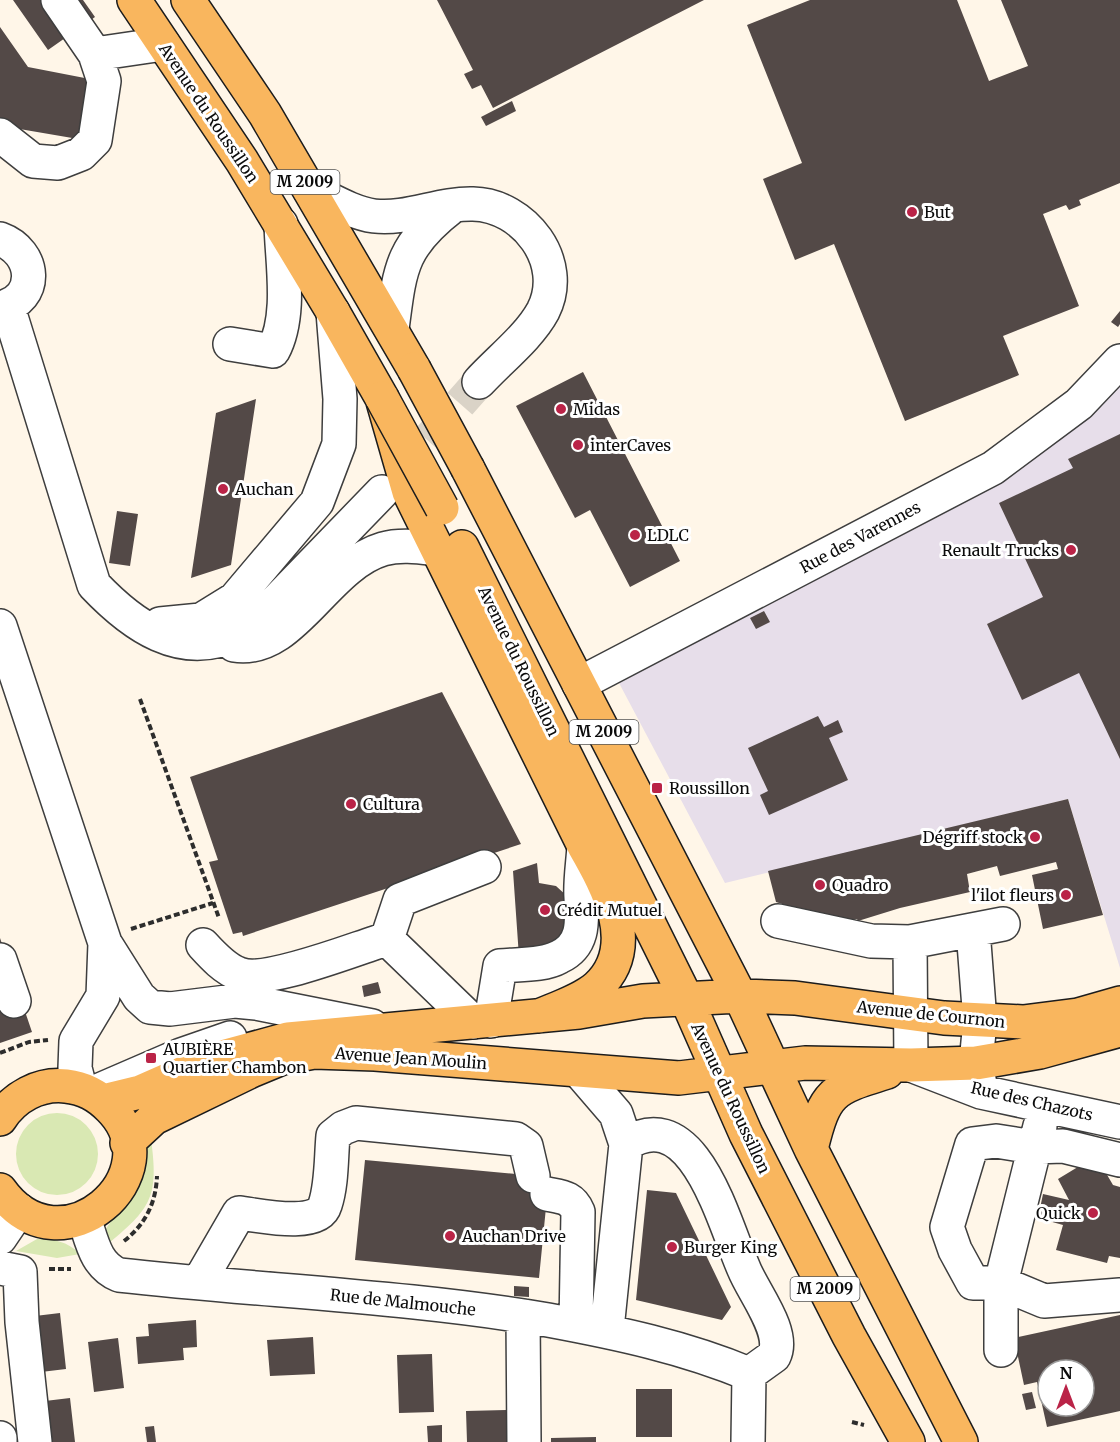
<svg xmlns="http://www.w3.org/2000/svg" width="1120" height="1442" font-family="Merriweather,serif">
<style>
.industrial{fill:#e7deea}
.green{fill:#d9e8b3}
.building{fill:#534947;fill-rule:evenodd}
.lines{fill:none;stroke-linecap:round;stroke-linejoin:round}
.minor-tunnel{stroke:#dad3c7;stroke-width:33;stroke-dasharray:33 16;stroke-linecap:butt}
.minor-casing{stroke:#3e3e3e;stroke-width:36}
.major-casing{stroke:#1c1c1c;stroke-width:36}
.path{stroke:#2d2d2d;stroke-width:4;stroke-dasharray:6 3;stroke-linecap:butt}
.minor{stroke:#fff;stroke-width:33}
.major{stroke:#f9b65e;stroke-width:33}
.major-bridge-casing{stroke:#1c1c1c;stroke-width:36;stroke-linecap:butt}
.major-bridge{stroke:#f9b65e;stroke-width:33}
.poi-dot{fill:#ba2347;stroke:#fff;stroke-width:2}
.labels{text-anchor:middle;stroke-width:6;stroke-linejoin:round;paint-order:stroke}
.shield{fill:#fff;stroke:#545454;stroke-width:1.5}
.shield-label{font-size:15px;font-weight:bold;fill:#0b0b0b}
.street-label{font-size:16px;fill:#0b0b0b;stroke:#fff}
.poi-label{font-size:16px;fill:#0b0b0b;stroke:#fff;text-anchor:start}
</style>
<rect width="100%" height="100%" fill="#fff6e8"/>
<path class="industrial" d="M1120,377V968L1068,799L725,883L619,683L998,475Z"/>
<path class="green" d="M16 1154a41 41 0 1 1 82 0a41 41 0 1 1-82 0Z
M151,1139C159,1198 151,1208 107,1245L105,1230L118,1211Z
M37,1239C54,1239 67,1241 80,1254L57,1258L16,1251Z"/>
<path class="building" d="M13,0H83L95,17L48,50Z
M437,0H704L493,108L481,85L472,89L464,74L473,70Z
M810,0H957L989,81L1028,66L1001,0H1120V183L1079,200L1081,205L1069,210L1066,205L1043,214L1079,306L1003,336L1019,375L905,421L834,244L795,260L763,179L802,163L747,25Z
M0,27L28,67L95,80L84,140L2,126L0,122Z
M512,101L516,111L486,126L481,117Z
M1120,311V324L1118,327L1111,322Z
M583,372L680,561L630,587L590,510L575,518L516,406Z
M256,399L231,565L191,578L216,413Z
M1120,434V759L1079,673L1022,700L987,624L1043,597L999,503L1073,468L1068,459Z
M117,511L138,514L130,566L109,563Z
M764,611L770,622L756,629L750,618Z
M442,692L521,844L243,936L242,932L233,934L209,862L218,860L190,777Z
M818,716L824,727L838,720L843,732L829,738L848,780L769,815L760,795L768,791L748,748Z
M1068,799L1103,915L1043,929L1032,875L1058,869L1056,862L1000,876L997,866L967,874L970,892L900,908L858,921L857,919L841,923L776,902L768,871Z
M537,863L539,883L556,886L568,897L563,941L519,957L513,871Z
M0,938L32,1032L0,1043Z
M378,982L381,993L364,997L362,986Z
M1096,1156L1113,1185L1120,1187V1258L1109,1256L1107,1263L1056,1250L1063,1225L1038,1218L1043,1194L1069,1200L1058,1179Z
M365,1160L549,1177L539,1278L355,1260Z
M647,1190L676,1193L731,1307L722,1320L636,1300Z
M514,1286L529,1287V1297L514,1296Z
M60,1313L66,1369L41,1372L35,1316Z
M1120,1315V1411L1047,1427L1037,1382L1024,1385L1014,1338ZM1048,1370H1084V1406H1048Z
M196,1320L197,1347L183,1348L184,1360L138,1364L136,1337L149,1336L148,1324Z
M313,1337L315,1374L270,1376L267,1340Z
M118,1338L124,1388L94,1392L88,1342Z
M432,1354L434,1412L399,1413L397,1355Z
M636,1389H672V1437H636Z
M1032,1392L1036,1408L1026,1410L1022,1394Z
M70,1398L75,1442H49L45,1401Z
M506,1410V1442H467L466,1411Z
M442,1425V1442H428L427,1426Z
M154,1426L156,1442H147L145,1427Z
M596,1437V1442H551V1438Z"/>
<g class="lines">
<path class="minor-tunnel" d="M395,477L479,382"/>
<defs>
<path id="minor" d="M58,0L95,54L163,44
M0,135L33,161L58,163L81,154L95,140L104,81L95,54
M310,190C330,199 352,213 374,216C407,220 439,203 473,204C524,205 568,262 543,311C529,337 499,360 479,382
M0,239C36,252 40,299 0,308
M8,307L94,585C131,624 181,662 238,633C246,629 253,622 261,617L382,492
M392,329C400,267 401,246 453,206
M230,344L273,351C292,316 282,263 281,224
M160,624L201,620L235,599L317,502L339,444L340,399L333,312
M0,626L105,943L139,997L150,1007L170,1009L235,1001L256,1003L372,1026
M234,645C293,655 325,566 383,549C401,544 420,547 438,549
M579,684L993,468L1079,404L1120,361
M778,921L871,941L910,942L1003,924
M973,930L980,1021L976,1063L981,1090
M387,939L400,900L484,867
M910,942L911,1065L981,1092L1120,1122
M203,945C213,956 225,969 239,974C266,985 356,948 387,939L473,1022
M0,960L14,1001
M491,1021L500,966C518,964 543,966 559,957C585,945 582,920 581,897C580,881 583,863 584,846
M579,1071L616,1114L626,1144L607,1329
M80,1088L75,1068L76,1041L103,996L105,943
M100,1090L181,1055L230,1038
M1040,1126L1001,1283L1044,1301L1120,1295
M626,1144C694,1100 724,1224 744,1269C753,1292 786,1332 774,1356L749,1374
M547,1194C562,1197 572,1197 578,1212L576,1325
M84,1218C92,1241 95,1265 119,1275C262,1291 406,1296 548,1320C618,1333 684,1347 749,1374
M0,1238L19,1210
M0,1268L20,1272L22,1322L35,1442
M199,1282L239,1213C258,1215 318,1229 325,1205C332,1184 331,1158 333,1136L343,1128L356,1123L516,1139L526,1146L533,1176
M523,1316L524,1442
M1001,1350V1283H973L955,1250L947,1227L972,1144L996,1141L1034,1147L1063,1146L1120,1160
M0,1438V1442
M748,1442L749,1374"/>
<path id="major" d="M134,0L242,161L333,312L382,398L409,492L584,846C607,886 641,947 597,987C582,1000 558,1008 539,1016
M188,0L265,114L414,369
M468,469L740,996L811,1149L961,1442
M462,547L686,998L746,1134L849,1336L908,1442
M103,1101L140,1092L215,1059L288,1039L579,1012L643,1001L740,996L795,998L944,1018L1023,1022L1078,1015L1120,1003
M0,1119C14,1097 39,1083 66,1086C84,1088 97,1095 110,1108C176,1173 61,1276 0,1190
M127,1143L154,1118L253,1070L282,1058L314,1052L375,1054L679,1078L805,1063L911,1065L976,1063L1040,1052L1120,1030
M811,1149C825,1091 832,1089 887,1072"/>
</defs>
<use href="#minor" class="minor-casing"/>
<use href="#major" class="major-casing"/>
<path class="path" d="M140,699L219,918
M131,929L213,903
M0,1053L29,1042L48,1040
M124,1241C146,1224 156,1202 157,1176
M49,1269H71
M852,1422L864,1425"/>
<use href="#minor" class="minor"/>
<use href="#major" class="major"/>
<defs>
<path id="major-bridge" d="M414,369L468,469
M382,398L442,508"/>
</defs>
<use href="#major-bridge" class="major-bridge-casing"/>
<use href="#major-bridge" class="major-bridge"/>
</g>
<g class="poi-dot">
<circle cx="912" cy="212" r="6"/>
<circle cx="561" cy="409" r="6"/>
<circle cx="578" cy="445" r="6"/>
<circle cx="223" cy="489" r="6"/>
<circle cx="635" cy="535" r="6"/>
<circle cx="1071" cy="550" r="6"/>
<rect x="651" y="782" width="12" height="12" rx="3"/>
<circle cx="351" cy="804" r="6"/>
<circle cx="1035" cy="837" r="6"/>
<circle cx="820" cy="885" r="6"/>
<circle cx="1066" cy="895" r="6"/>
<circle cx="545" cy="910" r="6"/>
<rect x="145" y="1052" width="12" height="12" rx="3"/>
<circle cx="1093" cy="1213" r="6"/>
<circle cx="450" cy="1236" r="6"/>
<circle cx="672" cy="1247" r="6"/>
</g>
<g class="labels">
<g class="shield">
<rect x="270.5" y="170" width="69" height="24" rx="4.5"/>
<rect x="569.5" y="720" width="69" height="24" rx="4.5"/>
<rect x="790.5" y="1277" width="69" height="24" rx="4.5"/>
</g>
<g class="shield-label">
<text x="305" y="187">M 2009</text>
<text x="604" y="737">M 2009</text>
<text x="825" y="1294">M 2009</text>
</g>
<g class="street-label">
<text transform="translate(209 113) rotate(56)" y="6">Avenue du Roussillon</text>
<text transform="translate(860 537) rotate(-28)" y="6">Rue des Varennes</text>
<text transform="translate(519 661) rotate(64)" y="6">Avenue du Roussillon</text>
<text transform="translate(931 1014) rotate(6)" y="6">Avenue de Cournon</text>
<text transform="translate(411 1058) rotate(4)" y="6">Avenue Jean Moulin</text>
<text transform="translate(731 1098) rotate(65)" y="6">Avenue du Roussillon</text>
<text transform="translate(1032 1101) rotate(13)" y="6">Rue des Chazots</text>
<text transform="translate(403 1302) rotate(6)" y="6">Rue de Malmouche</text>
</g>
<g class="poi-label">
<text x="924" y="218">But</text>
<text x="573" y="415">Midas</text>
<text x="590" y="451">interCaves</text>
<text x="235" y="495">Auchan</text>
<text x="647" y="541">LDLC</text>
<text x="1059" y="556" text-anchor="end">Renault Trucks</text>
<text x="669" y="794">Roussillon</text>
<text x="363" y="810">Cultura</text>
<text x="1023" y="843" text-anchor="end">Dégriff stock</text>
<text x="832" y="891">Quadro</text>
<text x="1054" y="901" text-anchor="end">l'ilot fleurs</text>
<text x="557" y="916">Crédit Mutuel</text>
<text x="163" y="1055">AUBIÈRE<tspan x="163" dy="18">Quartier Chambon</tspan></text>
<text x="1081" y="1219" text-anchor="end">Quick</text>
<text x="462" y="1242">Auchan Drive</text>
<text x="684" y="1253">Burger King</text>
</g>
</g>
<g transform="translate(1066 1388)"><circle r="28" fill="#ffffff" stroke="#9d9d9d" stroke-width="1.5"/>
<path d="M0-4.5L10 22L0 15L-10 22Z" fill="#ba2347"/>
<text y="-9" font-size="16" font-weight="bold" text-anchor="middle" fill="#0b0b0b">N</text>
</g>
</svg>
